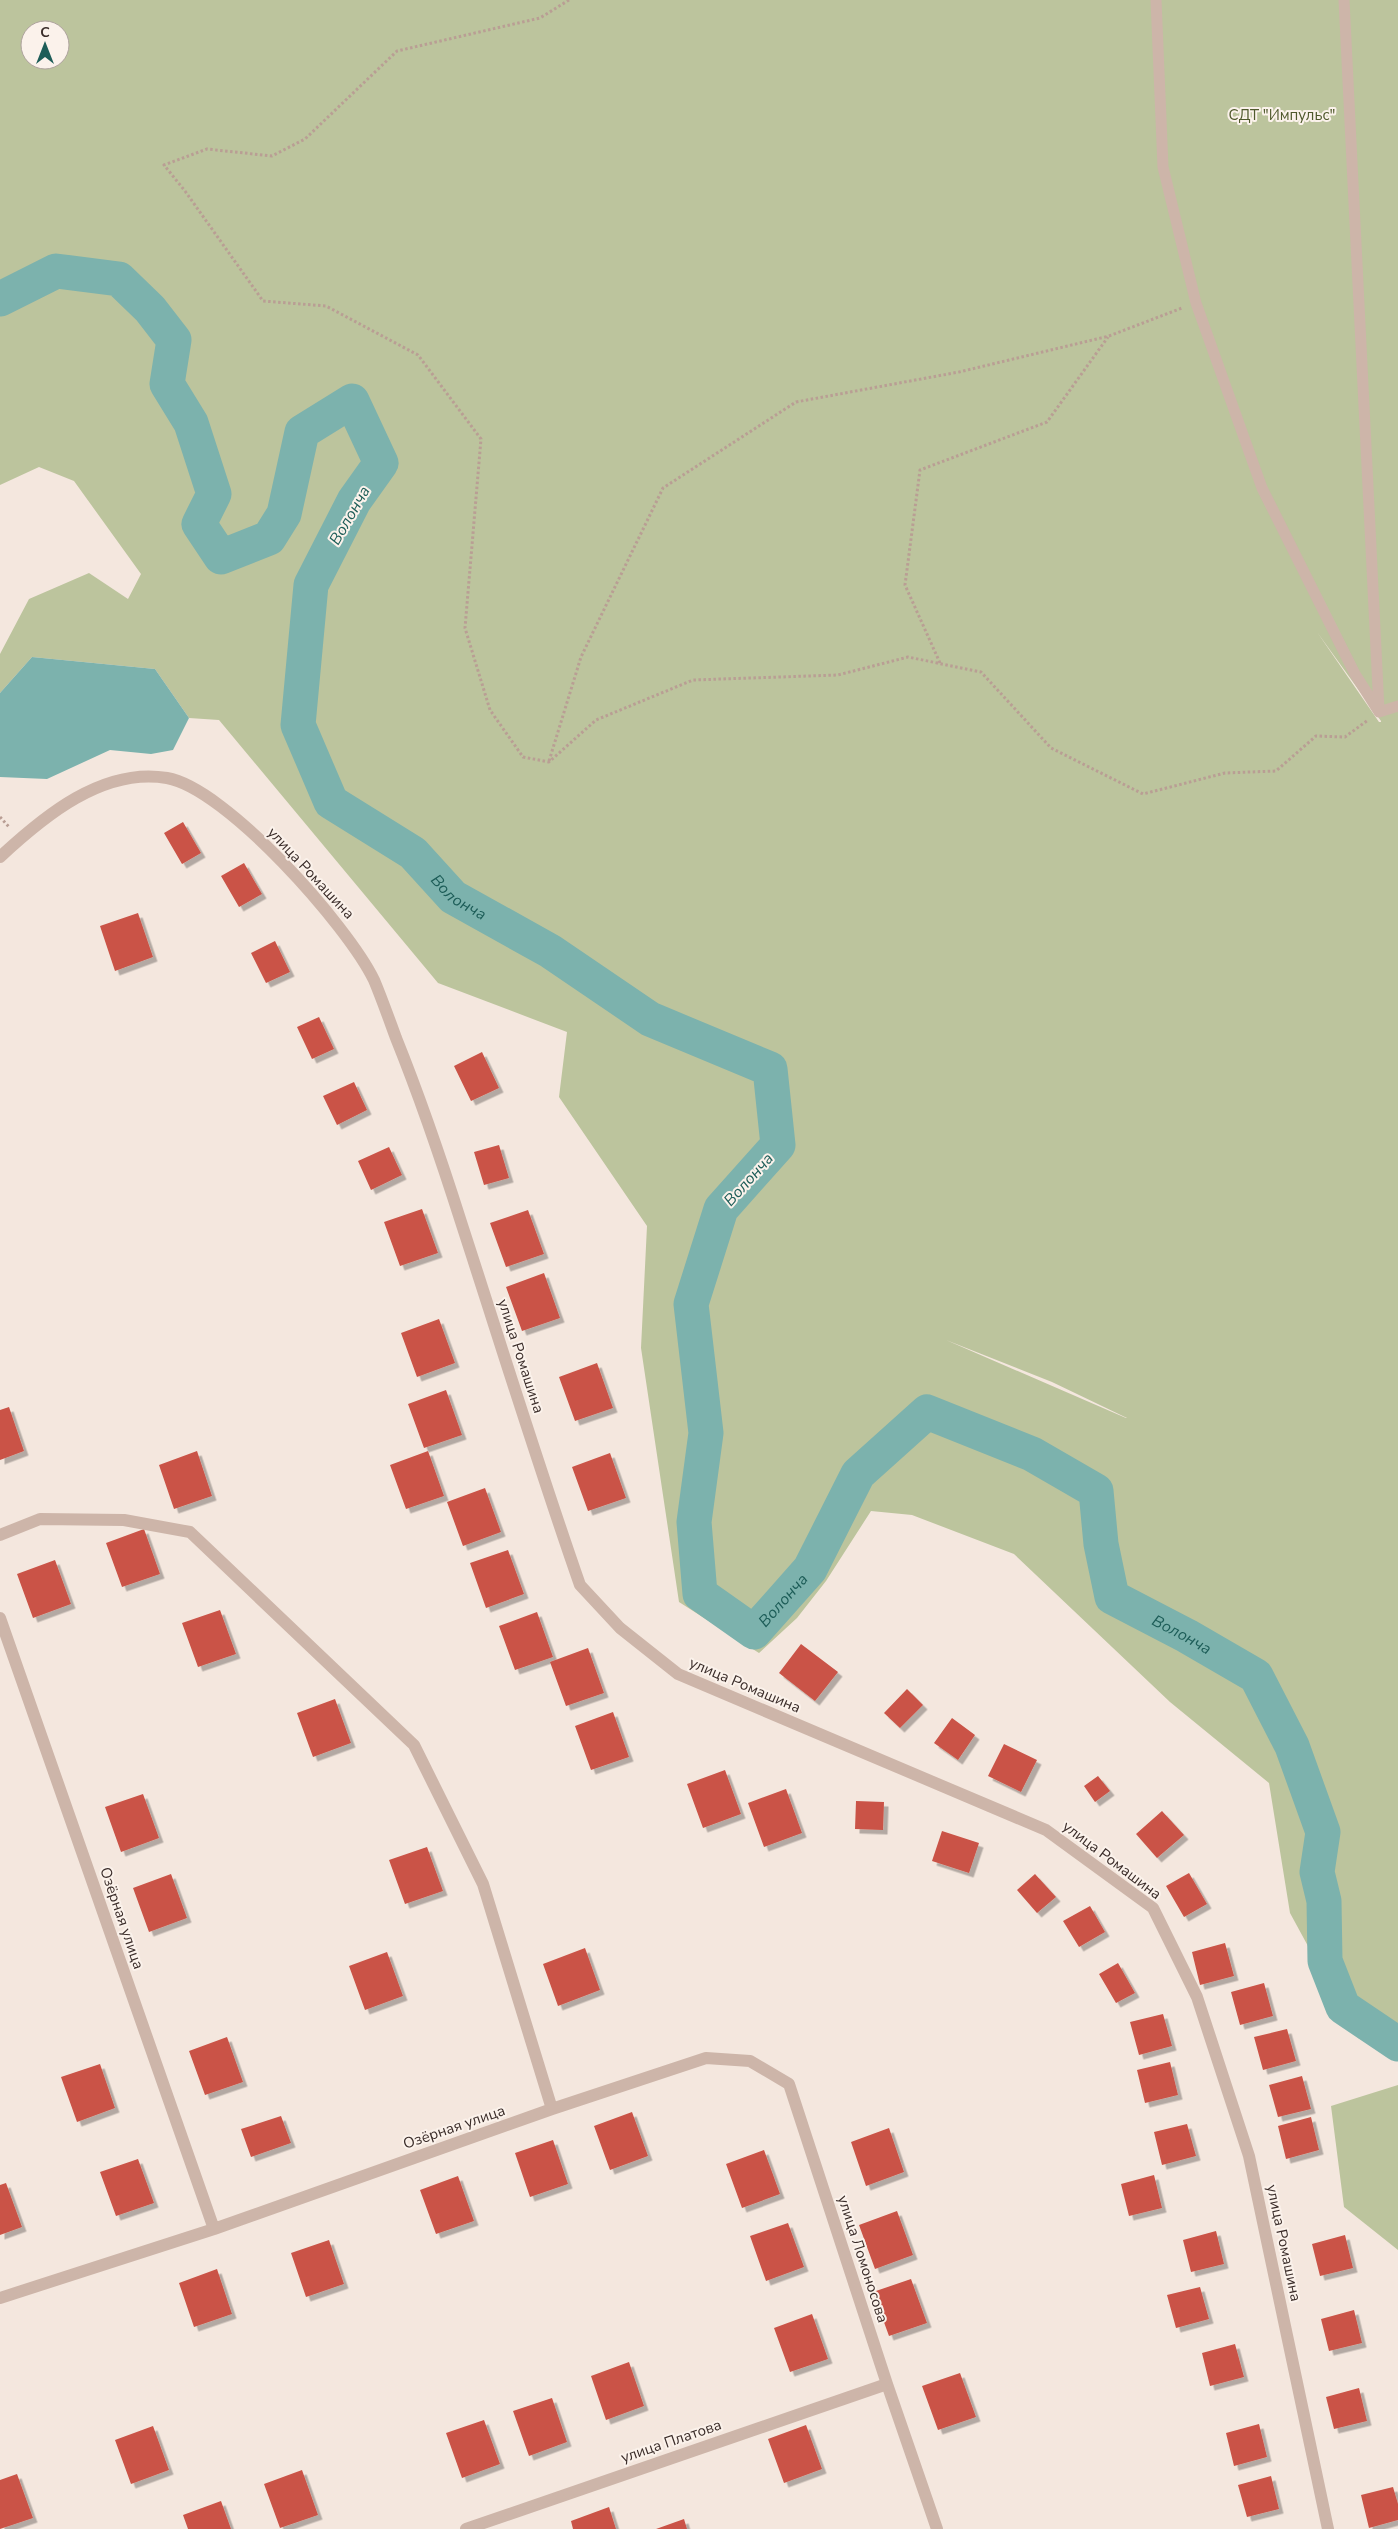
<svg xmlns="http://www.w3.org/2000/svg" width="1398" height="2529" font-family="'Nunito Sans',sans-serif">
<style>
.green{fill:#bcc49d;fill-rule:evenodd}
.water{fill:#7cb2ad}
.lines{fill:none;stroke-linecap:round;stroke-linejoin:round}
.river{stroke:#7cb2ad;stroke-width:35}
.building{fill:#ca5346;filter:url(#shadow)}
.path{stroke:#b99e94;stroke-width:3;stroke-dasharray:2.5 2.5;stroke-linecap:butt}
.service{stroke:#cdb5a9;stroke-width:11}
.minor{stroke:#cdb5a9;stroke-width:12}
.tertiary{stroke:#cdb5a9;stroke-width:12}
.labels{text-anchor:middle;stroke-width:4;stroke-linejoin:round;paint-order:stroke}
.park-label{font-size:15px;fill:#4f592c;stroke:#fbf2eb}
.street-label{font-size:15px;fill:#3a2c29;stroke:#fbf2eb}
.water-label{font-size:16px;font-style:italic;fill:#1d5d58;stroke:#fbf2eb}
</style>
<defs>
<filter id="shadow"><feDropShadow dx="4.5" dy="4.5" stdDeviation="0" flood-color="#0004"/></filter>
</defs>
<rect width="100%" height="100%" fill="#f4e7de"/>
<path class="green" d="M0,0H1398V2054L1358,2038L1290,1913L1269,1783L1170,1702L1014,1554L912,1515L871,1511L826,1581L797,1618L759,1653L679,1602L641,1348L647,1226L559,1097L567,1032L438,983L219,720L189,718L155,669L32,657L0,693V654L29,599L89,573L128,599L141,574L74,481L39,467L0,485ZM30,30H60V60H30ZM1317,632L1381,721V722H1379ZM946,1340L1052,1382L1127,1418H1126Z
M1398,2085V2250L1344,2207L1331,2106Z"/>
<path class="water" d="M32,657L155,669L189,718L173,750L151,754L110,750L47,779L0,777V693Z"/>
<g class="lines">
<path class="river" id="s1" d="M0,299L56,271L119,279L150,309L174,340L167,384L191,423L214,494L199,524L221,557L269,538L284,514L302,432L352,401L381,463L354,501L311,585L298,725L331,802L413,853L453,897L550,951L650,1019L770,1069L778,1145L721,1209L691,1304L706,1433L694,1522L700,1594L754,1632L810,1569L858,1474L927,1412L1032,1454L1096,1491L1101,1544L1112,1597L1187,1636L1256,1676L1292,1746L1323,1832L1317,1872L1324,1901L1325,1961L1343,2007L1398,2044"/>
</g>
<path class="building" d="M183,822L201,853L182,864L164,833Z
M244,863L262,894L239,907L221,876Z
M138,913L153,957L115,971L100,926Z
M275,941L290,972L266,983L251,953Z
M319,1017L334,1049L312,1059L297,1027Z
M482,1052L499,1088L471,1101L454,1066Z
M354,1082L367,1110L337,1125L323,1096Z
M499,1145L509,1178L484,1185L474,1152Z
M389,1147L402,1175L371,1190L358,1161Z
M422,1209L438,1253L400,1266L384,1222Z
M528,1210L544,1254L506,1267L490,1223Z
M544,1273L560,1318L522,1331L506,1287Z
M439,1319L455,1363L417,1377L401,1333Z
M597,1363L613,1408L575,1421L559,1377Z
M446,1390L462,1435L424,1448L408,1404Z
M9,1407L24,1451L0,1460V1410Z
M197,1451L212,1496L174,1509L159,1465Z
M428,1451L444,1496L406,1509L390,1465Z
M610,1453L626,1498L588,1511L572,1467Z
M485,1488L501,1532L463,1546L447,1502Z
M144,1529L160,1574L122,1587L106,1543Z
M508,1550L524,1594L486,1608L470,1563Z
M55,1560L71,1604L33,1618L17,1574Z
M220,1610L236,1654L198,1667L182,1623Z
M537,1612L553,1657L515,1670L499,1626Z
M801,1644L838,1672L815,1701L779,1673Z
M588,1648L604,1693L566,1706L550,1662Z
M907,1689L923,1705L900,1728L884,1713Z
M335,1699L351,1743L313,1757L297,1713Z
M613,1712L629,1757L591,1770L575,1726Z
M952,1718L975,1735L958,1760L934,1743Z
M1004,1744L1037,1760L1021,1792L988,1776Z
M725,1770L741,1814L703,1828L687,1784Z
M1098,1776L1110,1791L1095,1802L1084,1786Z
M786,1789L802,1833L764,1847L748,1803Z
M143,1794L159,1838L121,1852L105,1807Z
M856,1801L884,1802L883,1830L855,1829Z
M1162,1811L1184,1835L1157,1858L1136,1834Z
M942,1831L979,1843L969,1873L932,1861Z
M427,1847L443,1891L405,1904L389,1860Z
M1189,1873L1207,1904L1184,1917L1166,1886Z
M171,1874L187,1918L149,1932L133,1888Z
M1035,1874L1056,1897L1037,1913L1017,1890Z
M1090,1906L1105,1932L1079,1947L1063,1921Z
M1225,1943L1234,1976L1200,1985L1192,1952Z
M585,1948L600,1990L558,2006L543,1964Z
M387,1952L403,1996L365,2010L349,1966Z
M1118,1963L1135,1993L1116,2003L1099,1974Z
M1264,1983L1273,2016L1240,2025L1231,1992Z
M1163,2014L1172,2046L1139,2055L1130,2022Z
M1287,2029L1296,2061L1263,2070L1254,2037Z
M227,2037L243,2082L205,2095L189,2051Z
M1170,2062L1178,2095L1145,2103L1137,2070Z
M100,2064L115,2108L77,2122L61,2077Z
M1302,2076L1311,2109L1278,2117L1269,2085Z
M632,2112L648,2156L610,2170L594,2126Z
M281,2116L291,2143L251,2157L241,2129Z
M1311,2117L1319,2150L1286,2159L1278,2126Z
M1187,2124L1196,2156L1162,2165L1154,2132Z
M889,2128L904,2172L866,2186L851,2142Z
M553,2140L568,2184L530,2197L515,2153Z
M764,2150L780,2194L742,2208L726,2164Z
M138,2159L154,2203L116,2216L100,2172Z
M1154,2175L1162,2208L1129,2216L1121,2184Z
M458,2176L474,2221L436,2234L420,2190Z
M6,2183L22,2227L0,2235V2185Z
M897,2211L913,2255L875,2269L859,2225Z
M788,2223L804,2267L766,2281L750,2236Z
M1216,2231L1224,2264L1191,2272L1183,2240Z
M1345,2235L1353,2268L1320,2276L1312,2244Z
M329,2240L344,2284L306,2297L291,2253Z
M217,2269L232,2314L194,2327L179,2283Z
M911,2279L927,2323L889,2336L873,2292Z
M1200,2287L1209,2319L1176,2328L1167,2295Z
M1354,2310L1362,2343L1329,2351L1321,2319Z
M812,2314L828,2359L790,2372L774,2328Z
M1235,2344L1244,2377L1210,2386L1202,2353Z
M629,2362L644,2406L606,2420L591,2376Z
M960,2373L976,2417L938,2430L922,2386Z
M1359,2388L1367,2421L1334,2429L1326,2397Z
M552,2398L567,2442L529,2456L513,2411Z
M484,2420L500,2464L462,2478L446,2433Z
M1259,2424L1267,2457L1234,2466L1226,2433Z
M806,2425L822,2469L784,2483L768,2439Z
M153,2426L169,2470L131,2484L115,2440Z
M302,2470L318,2515L280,2528L264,2484Z
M17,2474L33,2518L0,2529V2480Z
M1271,2476L1279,2509L1247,2517L1238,2485Z
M1393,2487L1398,2504V2520L1369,2528L1361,2495Z
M221,2501L231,2529H188L183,2515Z
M609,2507L616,2529H573L571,2521Z
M684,2519L687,2529H656Z"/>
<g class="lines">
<path class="path" d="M569,0L540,18L397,51L305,139L272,156L207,149L164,165L185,191L263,301L326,306L418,355L481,439L465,628L490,710L523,757L549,762L596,720L693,680L838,675L908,657L981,672L1051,748L1143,794L1225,773L1276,771L1316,736L1345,737L1368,720
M940,663L905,585L920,470L1047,422L1108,337
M549,761L581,657L663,488L796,402L959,372L1109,336L1182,308
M0,817L10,828"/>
<path class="service" d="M1156,0L1163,167L1196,303L1262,488L1355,674L1379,712L1398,706
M1344,0L1379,710"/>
<path class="minor" d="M0,1535L40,1519L124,1520L190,1532L414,1745L483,1884L552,2109
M0,1618L214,2229
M0,2298L214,2229L552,2109L706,2058L750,2061L789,2084L887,2384L937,2529
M466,2529L887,2384"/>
<path class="tertiary" d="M0,857C44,816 103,767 167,778C226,788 348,926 374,980C382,999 389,1019 396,1038C421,1100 442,1162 462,1225C501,1345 538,1465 580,1585L620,1628L678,1674L1046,1830L1153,1908L1197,1997L1249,2156L1328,2529"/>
</g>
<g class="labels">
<g class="park-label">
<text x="1282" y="120">СДТ "Импульс"</text>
</g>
<g class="street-label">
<text transform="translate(311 873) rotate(47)" y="5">улица Ромашина</text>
<text transform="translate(521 1356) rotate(72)" y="5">улица Ромашина</text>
<text transform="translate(745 1685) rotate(23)" y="5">улица Ромашина</text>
<text transform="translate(1112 1860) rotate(37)" y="5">улица Ромашина</text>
<text transform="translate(122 1918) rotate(71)" y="5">Озёрная улица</text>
<text transform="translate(454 2127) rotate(-19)" y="5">Озёрная улица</text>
<text transform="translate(1284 2243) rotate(78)" y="5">улица Ромашина</text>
<text transform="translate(863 2259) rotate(72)" y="5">улица Ломоносова</text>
<text transform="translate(671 2441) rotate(-19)" y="5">улица Платова</text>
</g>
<g class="water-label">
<text transform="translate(349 515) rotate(-60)" y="6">Волонча</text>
<text dy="6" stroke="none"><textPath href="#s1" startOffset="1264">Волонча</textPath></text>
<text transform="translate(748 1179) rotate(-48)" y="6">Волонча</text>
<text dy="6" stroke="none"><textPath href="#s1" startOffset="2284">Волонча</textPath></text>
<text dy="6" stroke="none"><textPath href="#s1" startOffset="2898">Волонча</textPath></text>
</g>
</g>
<g transform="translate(45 45)"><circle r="24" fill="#fbf2eb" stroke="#aea39d"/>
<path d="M0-4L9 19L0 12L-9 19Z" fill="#1d5d58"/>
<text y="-8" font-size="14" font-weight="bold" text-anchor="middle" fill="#3a2c29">С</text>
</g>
</svg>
